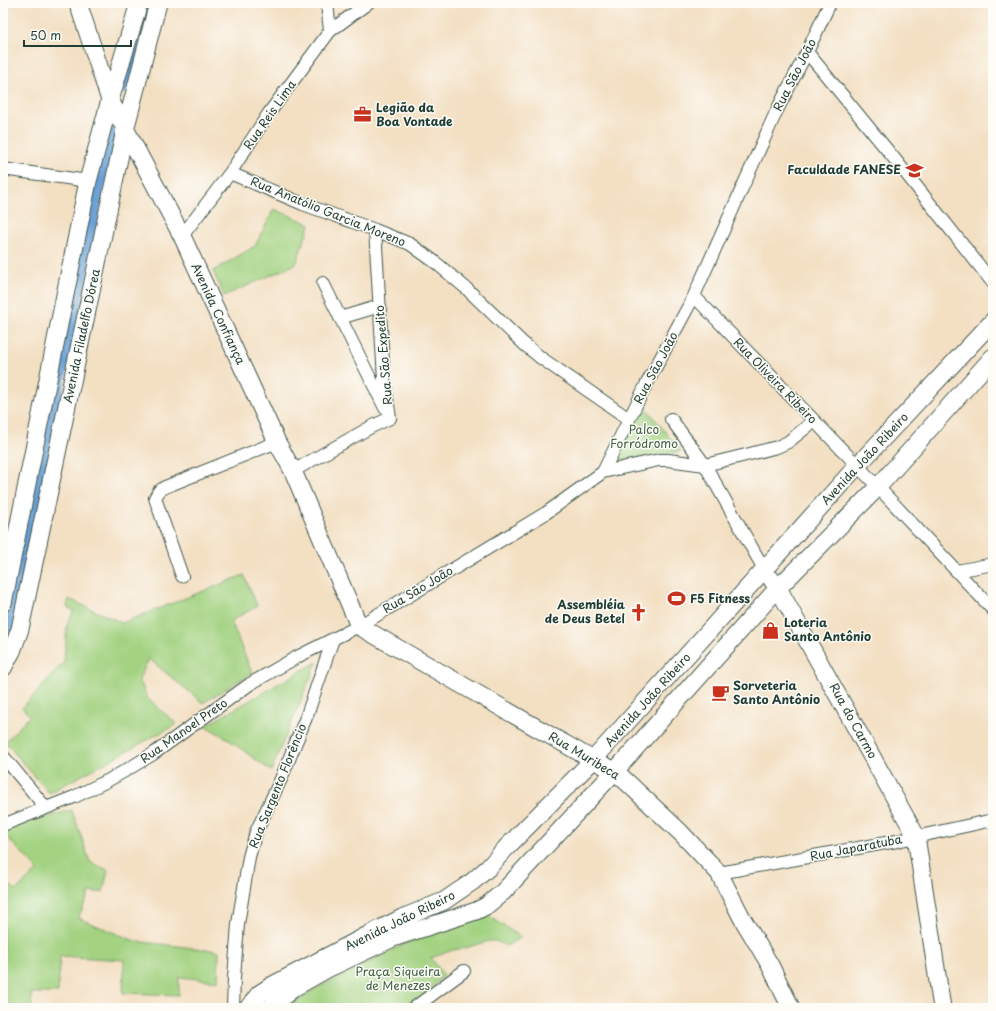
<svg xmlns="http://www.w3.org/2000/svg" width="996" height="1011" font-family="'Playpen Sans',sans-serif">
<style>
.green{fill:#a3d281;stroke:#61885a}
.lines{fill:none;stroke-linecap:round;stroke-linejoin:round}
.canal{stroke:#689ed5;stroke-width:15}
.street-casing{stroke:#3f5549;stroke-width:14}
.secondary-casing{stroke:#3f5549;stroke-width:19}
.street{stroke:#fff;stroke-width:12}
.secondary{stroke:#fff;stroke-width:17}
.labels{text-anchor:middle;stroke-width:3;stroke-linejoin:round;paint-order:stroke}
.street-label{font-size:12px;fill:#1f3d34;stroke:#fdfcf7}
.poi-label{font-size:12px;font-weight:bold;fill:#1f3d34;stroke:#fdfcf7;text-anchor:start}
.park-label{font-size:12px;fill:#406247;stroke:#fdfcf7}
</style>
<rect width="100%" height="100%" fill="#fdfcf7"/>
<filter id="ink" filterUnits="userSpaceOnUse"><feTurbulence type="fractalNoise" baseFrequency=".025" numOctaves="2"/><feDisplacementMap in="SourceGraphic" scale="8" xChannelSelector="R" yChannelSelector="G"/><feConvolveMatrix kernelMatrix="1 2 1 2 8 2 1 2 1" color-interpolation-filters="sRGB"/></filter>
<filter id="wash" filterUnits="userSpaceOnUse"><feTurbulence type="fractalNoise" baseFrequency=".012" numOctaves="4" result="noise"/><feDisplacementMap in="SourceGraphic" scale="16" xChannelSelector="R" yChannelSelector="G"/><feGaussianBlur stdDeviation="0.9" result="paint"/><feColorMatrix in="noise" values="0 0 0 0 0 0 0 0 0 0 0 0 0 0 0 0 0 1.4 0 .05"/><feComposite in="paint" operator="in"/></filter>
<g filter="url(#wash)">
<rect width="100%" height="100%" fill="#f3dfc2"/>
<path class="green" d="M274,209L310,224L296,264L224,296L213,271L255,246Z
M642,403L681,451L615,462L632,416Z
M244,575L257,606L231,621L252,673L203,703L149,659L139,679L148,699L177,724L49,793L5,742L30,716L22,708L64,662L67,624L74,611L67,607L69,599L122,623Z
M317,662L271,771L225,737L205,726Z
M72,810L90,862L108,870L103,892H90L78,918L135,941L219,951L218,981L179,977V995L123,993L124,960L60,956L58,993H31L32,1008H3V880L16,890L38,870L3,833V829Z
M489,916L521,937L507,946L495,941H489L465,948L453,950L431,958L444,975L425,995L407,1008H286L313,990L402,945L435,931Z"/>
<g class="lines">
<path class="canal" d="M124,86L150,3
M3,647L8,639L53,404L109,134"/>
</g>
</g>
<g filter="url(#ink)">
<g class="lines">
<defs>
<path id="street" d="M327,3L330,31
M807,52L897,162L993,283
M3,169L88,181
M230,173L303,204L375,230L410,244L435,262L467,289L524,344L541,358L629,419
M182,236L230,173L269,113L330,31L368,3
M323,283L385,408
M694,296L878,487L993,610
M340,318L380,306
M671,419L705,465L764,569
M293,471L371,427L390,418L384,379L375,230
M603,472L659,460H668L705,465L746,455L777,447L788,442L814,421
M957,571L993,564
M182,576L155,498L159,491L165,487L277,442
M3,756L46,808
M3,825L74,797L107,781L123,772L153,754L250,684L297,657L359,626L546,513L603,472L646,385L694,296L777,110L807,52L830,3
M719,873L897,841L993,820
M233,1008L234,978L238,924L249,857L256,832L281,779L307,715L333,639
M414,1008L464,971"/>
<path id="secondary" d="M78,3L110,100L182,236L277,442L293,471L359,626L593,760L615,771L680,832L719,873L742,918L770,965L791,1008
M772,580L778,588L916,836L942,1008
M3,603L88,181L110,100L139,3
M3,668L12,651L20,629L125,130L158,3
M248,1008L259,994L271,986L370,934L402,918L444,901L472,882L488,868L506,848L593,760L857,466L993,321
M269,1008L295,987L327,969L393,938L476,911L486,906L503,892L615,771L778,588L878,487L993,357"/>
</defs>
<use href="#street" class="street-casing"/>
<use href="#secondary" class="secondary-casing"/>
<use href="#street" class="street"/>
<use href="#secondary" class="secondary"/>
</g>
</g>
<defs>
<symbol id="office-bare" viewBox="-9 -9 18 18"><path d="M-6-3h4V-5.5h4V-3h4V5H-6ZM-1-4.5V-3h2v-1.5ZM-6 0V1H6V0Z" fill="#c8321e" stroke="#fdfcf7" stroke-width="2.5" paint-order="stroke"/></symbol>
<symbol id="university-bare" viewBox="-9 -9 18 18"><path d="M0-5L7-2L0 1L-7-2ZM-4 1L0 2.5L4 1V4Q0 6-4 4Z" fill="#c8321e" stroke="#fdfcf7" stroke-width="2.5" paint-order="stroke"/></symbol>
<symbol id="stadium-bare" viewBox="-9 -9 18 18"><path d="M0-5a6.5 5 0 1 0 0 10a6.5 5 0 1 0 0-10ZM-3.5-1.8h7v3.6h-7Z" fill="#c8321e" stroke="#fdfcf7" stroke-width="2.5" paint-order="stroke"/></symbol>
<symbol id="church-bare" viewBox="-9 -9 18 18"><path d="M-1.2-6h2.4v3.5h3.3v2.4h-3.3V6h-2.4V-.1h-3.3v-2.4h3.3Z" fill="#c8321e" stroke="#fdfcf7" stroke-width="2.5" paint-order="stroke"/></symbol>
<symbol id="shop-bare" viewBox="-9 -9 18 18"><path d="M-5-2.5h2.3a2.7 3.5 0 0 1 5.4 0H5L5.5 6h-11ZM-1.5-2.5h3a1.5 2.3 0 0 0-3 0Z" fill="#c8321e" stroke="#fdfcf7" stroke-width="2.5" paint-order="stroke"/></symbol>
<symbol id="cafe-bare" viewBox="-9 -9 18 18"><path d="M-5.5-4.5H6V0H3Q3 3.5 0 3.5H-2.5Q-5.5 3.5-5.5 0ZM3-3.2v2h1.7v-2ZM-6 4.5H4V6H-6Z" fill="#c8321e" stroke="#fdfcf7" stroke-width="2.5" paint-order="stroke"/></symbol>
</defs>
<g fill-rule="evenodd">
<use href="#office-bare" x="350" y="102" width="25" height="25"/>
<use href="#university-bare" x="902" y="158" width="25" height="25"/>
<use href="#stadium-bare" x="664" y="586" width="25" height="25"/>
<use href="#church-bare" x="626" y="600" width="25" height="25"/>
<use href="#shop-bare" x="758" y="618" width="25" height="25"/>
<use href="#cafe-bare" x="708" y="680" width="25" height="25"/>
</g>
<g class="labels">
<g class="street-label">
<text transform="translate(795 75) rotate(-63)" y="4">Rua São João</text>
<text transform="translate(270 115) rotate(-55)" y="4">Rua Reis Lima</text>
<text transform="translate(328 212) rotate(22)" y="4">Rua Anatólio Garcia Moreno</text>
<text transform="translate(218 314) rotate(65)" y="4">Avenida Confiança</text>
<text transform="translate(82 336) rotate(-78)" y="4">Avenida Filadelfo Dórea</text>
<text transform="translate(384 355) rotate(-95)" y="4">Rua São Expedito</text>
<text transform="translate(656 368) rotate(-62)" y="4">Rua São João</text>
<text transform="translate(775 381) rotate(46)" y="4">Rua Oliveira Ribeiro</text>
<text transform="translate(865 459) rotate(-47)" y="4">Avenida João Ribeiro</text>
<text transform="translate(418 590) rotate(-31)" y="4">Rua São João</text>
<text transform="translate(648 700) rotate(-48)" y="4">Avenida João Ribeiro</text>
<text transform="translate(853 721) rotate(61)" y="4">Rua do Carmo</text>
<text transform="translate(184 731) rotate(-35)" y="4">Rua Manoel Preto</text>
<text transform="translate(584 756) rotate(31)" y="4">Rua Muribeca</text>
<text transform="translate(278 786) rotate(-68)" y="4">Rua Sargento Florêncio</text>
<text transform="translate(856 848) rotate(-11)" y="4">Rua Japaratuba</text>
<text transform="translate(400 921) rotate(-26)" y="4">Avenida João Ribeiro</text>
</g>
<g class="poi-label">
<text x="376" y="112">Legião da<tspan x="376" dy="14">Boa Vontade</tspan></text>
<text x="901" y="174" text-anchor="end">Faculdade FANESE</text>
<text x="690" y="603">F5 Fitness</text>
<text x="625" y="609" text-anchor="end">Assembléia<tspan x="625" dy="14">de Deus Betel</tspan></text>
<text x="784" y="627">Loteria<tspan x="784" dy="14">Santo Antônio</tspan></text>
<text x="733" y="690">Sorveteria<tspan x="733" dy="14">Santo Antônio</tspan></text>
</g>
<g class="park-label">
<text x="644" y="434">Palco<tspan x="644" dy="14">Forródromo</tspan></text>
<text x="398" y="976">Praça Siqueira<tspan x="398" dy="14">de Menezes</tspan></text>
</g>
</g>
<rect width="996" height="1011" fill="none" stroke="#fdfcf7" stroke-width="16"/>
<path d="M24 40v6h107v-6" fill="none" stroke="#1f3d34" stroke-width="2"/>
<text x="30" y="40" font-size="12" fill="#1f3d34" stroke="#fdfcf7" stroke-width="3" paint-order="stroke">50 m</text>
</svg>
